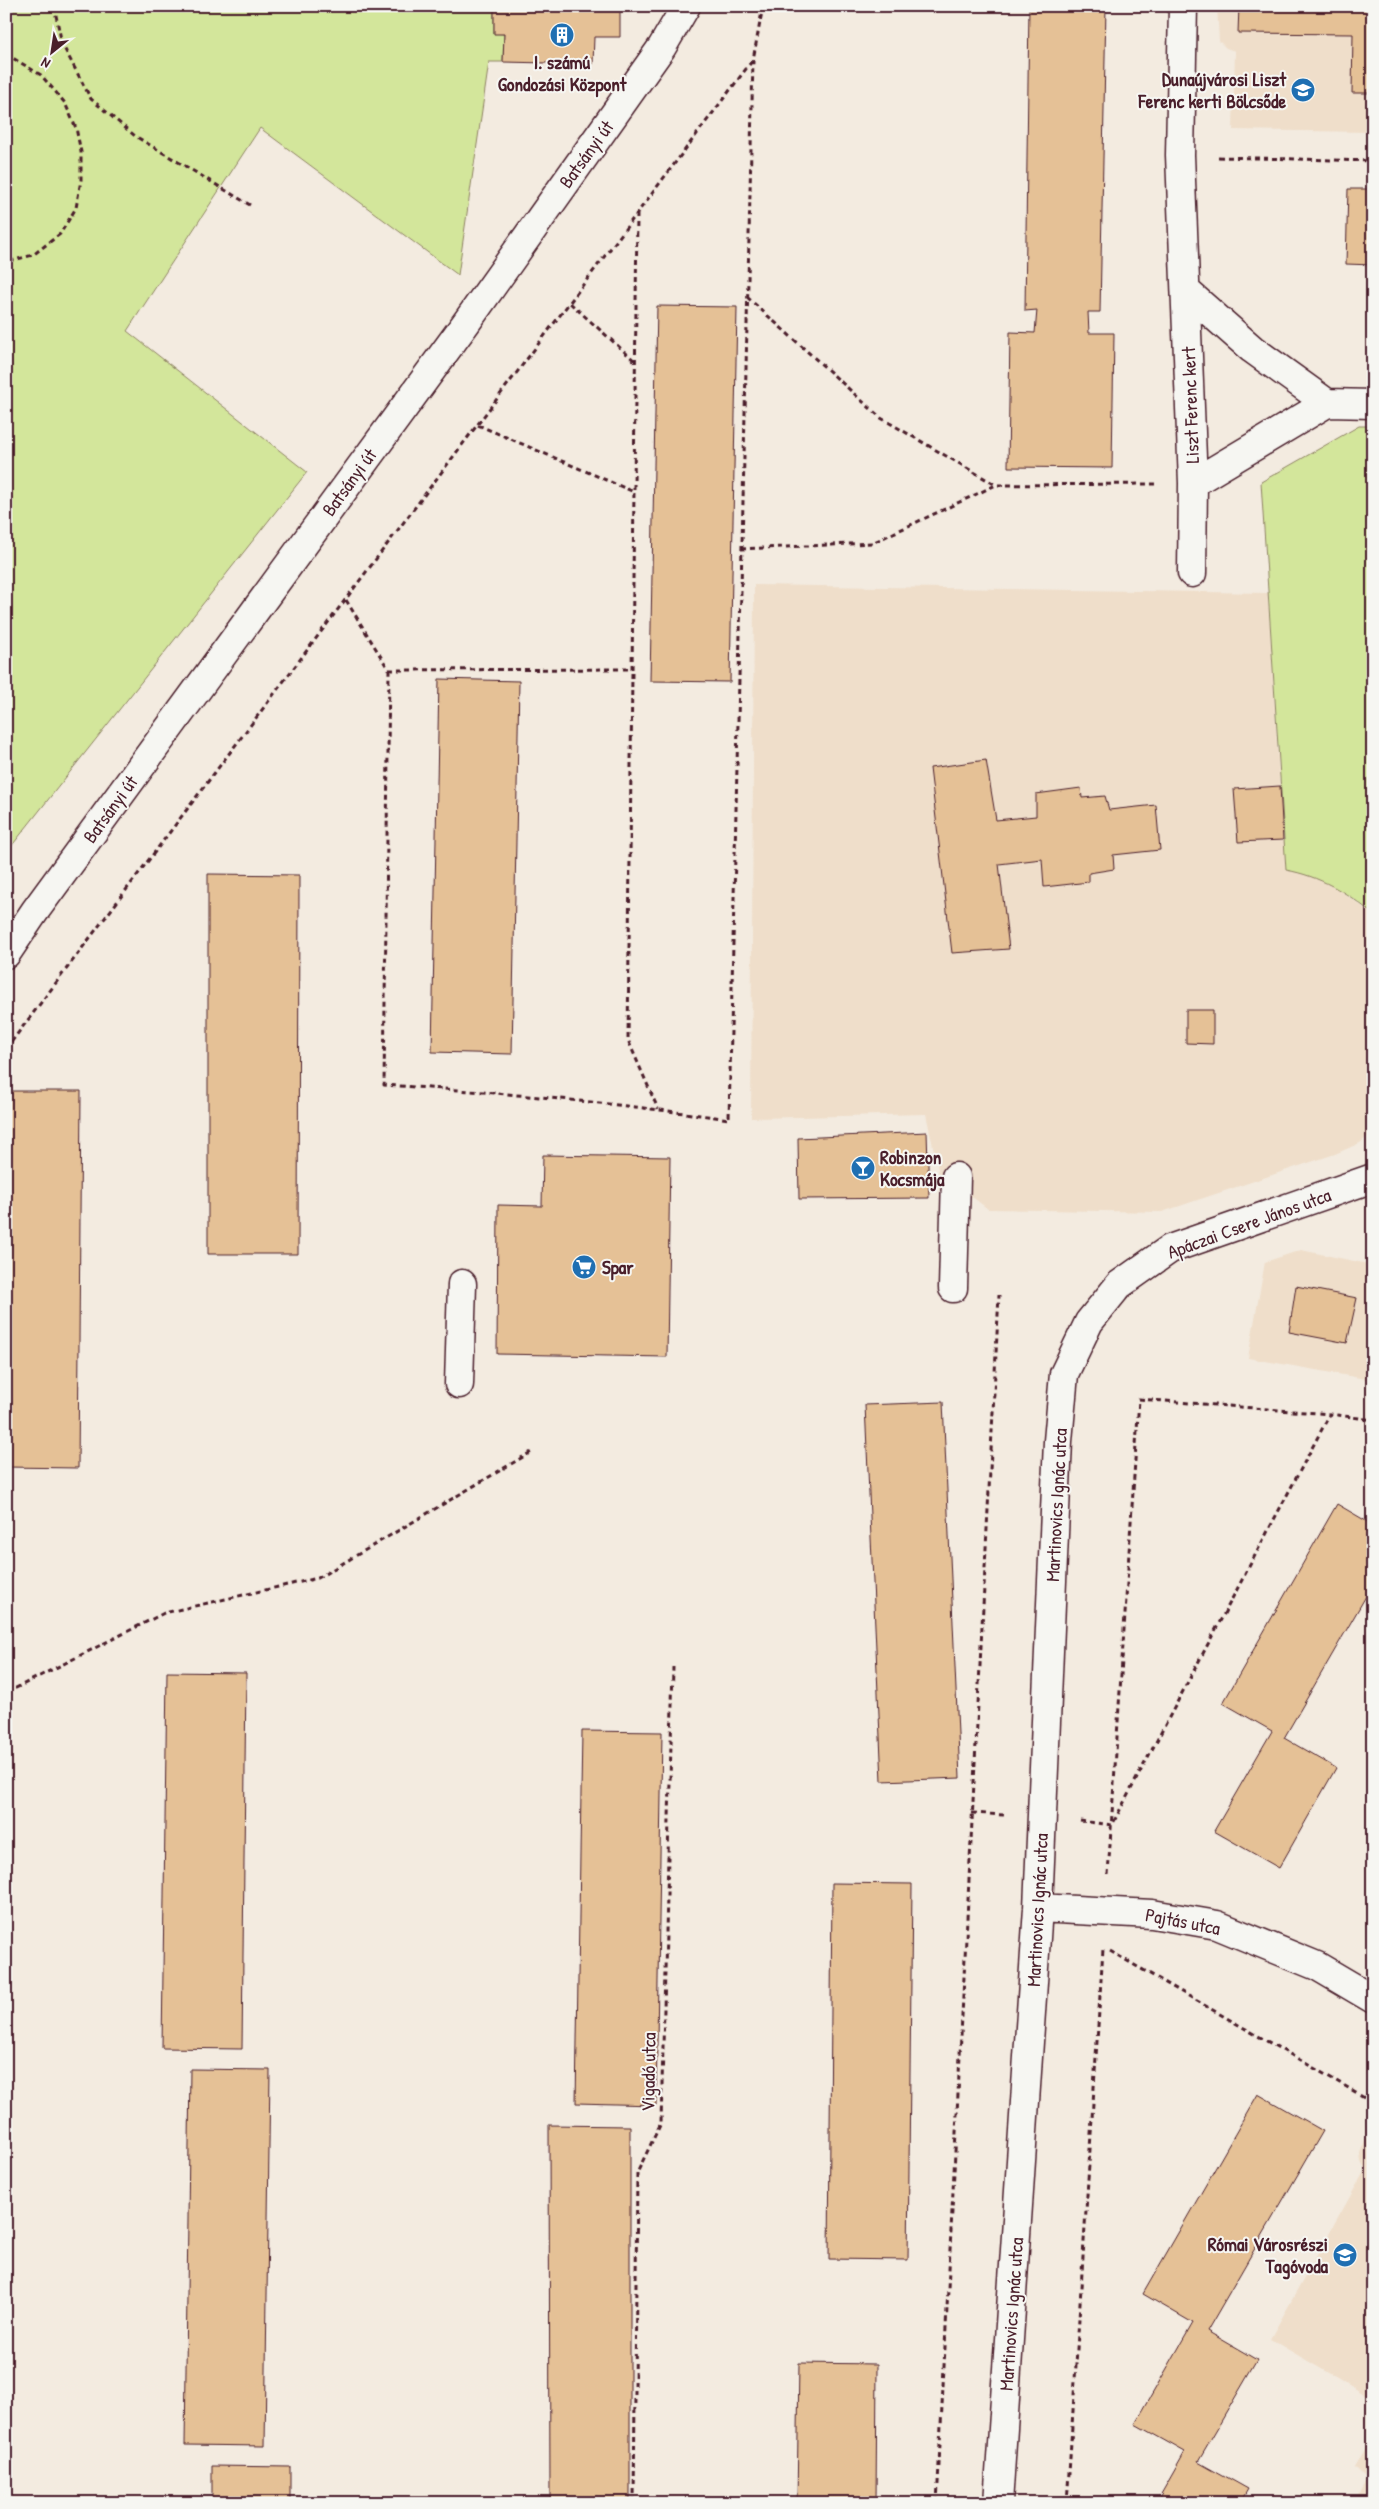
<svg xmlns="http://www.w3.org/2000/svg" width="1379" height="2509" font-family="'Patrick Hand',sans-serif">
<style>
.built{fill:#efdeca}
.green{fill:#d3e69b;stroke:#8e8263}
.building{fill:#e5c196;stroke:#4a1f2b}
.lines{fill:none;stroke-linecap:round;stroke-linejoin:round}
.minor-casing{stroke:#4a1f2b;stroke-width:31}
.path{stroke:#4a1f2b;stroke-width:3;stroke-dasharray:5 4;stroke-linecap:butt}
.minor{stroke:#f6f6f2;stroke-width:28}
.labels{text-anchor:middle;stroke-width:4;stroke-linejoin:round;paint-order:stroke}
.poi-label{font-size:19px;font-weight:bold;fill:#4a1f2b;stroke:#f6f6f2;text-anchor:end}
.street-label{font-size:19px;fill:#4a1f2b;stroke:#f6f6f2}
</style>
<rect width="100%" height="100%" fill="#f3ebe0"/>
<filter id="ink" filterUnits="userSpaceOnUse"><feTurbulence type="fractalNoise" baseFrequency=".02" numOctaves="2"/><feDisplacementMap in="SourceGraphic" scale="10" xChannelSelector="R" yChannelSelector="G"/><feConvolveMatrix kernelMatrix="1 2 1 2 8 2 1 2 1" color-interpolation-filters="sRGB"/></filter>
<g filter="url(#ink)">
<path class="built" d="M1217,6H1373V132L1233,130L1235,51L1226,48L1219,41Z
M754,585L1268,593L1283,840L1308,874L1335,887L1373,914V1132L1360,1143L1335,1154L1162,1212L988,1209L971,1196L944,1197L926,1114L751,1118Z
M1301,1250L1373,1265L1371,1380L1248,1358L1265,1262Z
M1373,2130V2399L1270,2339L1365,2170L1361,2162L1360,2153L1365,2140Z
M1373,2436V2503H1354L1367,2480L1355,2468Z"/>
<path class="green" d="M6,6H494V33L504,34L503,62H489L458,275L260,128L127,331L307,472L6,853Z
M1359,426H1373V914C1347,892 1319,876 1286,870L1261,482Z"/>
<path class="building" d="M494,6H620V37H594L593,64L503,62L504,34H494Z
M1029,6H1106L1100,312H1088L1089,333H1114L1112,468L1008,467L1010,332L1035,333L1037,310L1025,311Z
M1239,6H1373V93H1352L1353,34L1238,33Z
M1348,189H1373V265L1346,264Z
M657,306L737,307L730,682L650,681Z
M439,679L519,681L512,1054L432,1052Z
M986,760L996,820L1036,816V794L1081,788L1082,798L1105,796L1109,810L1156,805L1160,850L1113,855L1114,869L1089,873V882L1044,887L1042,859L999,864L1009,949L952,953L930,768Z
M1280,786L1283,840L1238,842L1234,789Z
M208,874L299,875L298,1254H208Z
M1186,1010H1213V1044L1186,1043Z
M6,1091H81L78,1468L6,1467Z
M927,1132L929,1198L799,1199L798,1138Z
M543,1155L670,1157L667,1357L497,1354L498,1205L542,1206Z
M1296,1286L1357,1298L1347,1343L1289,1332Z
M943,1402L960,1778L882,1781L865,1405Z
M1337,1504L1373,1525V1584L1284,1738L1336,1768L1279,1868L1214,1831L1272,1731L1223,1703Z
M167,1672L246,1673L242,2049L162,2048Z
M582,1731L662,1732L656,2105L576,2103Z
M832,1883L912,1884L908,2260L829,2259Z
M190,2069L270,2070L265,2446L185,2445Z
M1258,2094L1323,2131L1207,2331L1257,2360L1198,2461L1248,2489L1240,2503H1156L1185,2452L1135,2424L1193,2323L1143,2294Z
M549,2125L630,2126V2503H577V2500L550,2499Z
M799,2363L877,2364L876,2503H797Z
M212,2466L290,2467V2503H212Z"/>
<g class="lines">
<defs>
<path id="minor" d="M1183,6L1180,155L1193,483L1192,573
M1186,291L1252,349L1327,403L1193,483
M1327,403L1373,404
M6,954L35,911L466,323L662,47L686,6
M953,1288L956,1177
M459,1384L462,1284
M1038,1908L1152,1914L1217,1925L1317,1966L1373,1999
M998,2503L1038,1908L1058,1441L1064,1374L1089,1322L1119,1285L1170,1249L1373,1178"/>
</defs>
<use href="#minor" class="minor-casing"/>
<path class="path" d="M54,6L62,44L91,99L135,136L250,205
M6,54L41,75L65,103L76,128L81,152V180L76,208L60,234L33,255L6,262
M1218,157L1373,161
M637,214L628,1040L658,1109
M747,297L881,418L996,485
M570,303L636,362
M478,425L634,492
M741,549L872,543L996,485L1155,484
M346,600L389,670L384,1085C499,1092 614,1103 729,1119L753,60L763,6
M389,670L631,669
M6,1049L752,61
M6,1688H16L164,1613L318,1578L533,1451
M972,1813L1004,1815
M1080,1821L1112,1825L1330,1414
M1108,1875L1139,1399L1330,1414L1373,1420
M1110,1951L1373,2102
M634,2503L637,2173L661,2123L673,1667
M937,2503L999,1295
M1067,2503L1103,1949"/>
<use href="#minor" class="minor"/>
</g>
</g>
<defs>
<symbol id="building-disc" viewBox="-11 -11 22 22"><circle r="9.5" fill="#1f6fb2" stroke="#f6f6f2"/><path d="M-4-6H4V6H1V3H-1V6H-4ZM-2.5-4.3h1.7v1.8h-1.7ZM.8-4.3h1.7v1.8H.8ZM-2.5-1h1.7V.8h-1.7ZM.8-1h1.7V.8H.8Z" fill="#fff"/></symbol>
<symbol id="school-disc" viewBox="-11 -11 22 22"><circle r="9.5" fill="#1f6fb2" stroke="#f6f6f2"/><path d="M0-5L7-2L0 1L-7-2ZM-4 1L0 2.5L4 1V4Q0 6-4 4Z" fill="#fff"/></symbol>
<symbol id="bar-disc" viewBox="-11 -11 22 22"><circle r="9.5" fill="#1f6fb2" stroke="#f6f6f2"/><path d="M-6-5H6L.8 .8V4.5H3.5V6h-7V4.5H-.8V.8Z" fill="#fff"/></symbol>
<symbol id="supermarket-disc" viewBox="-11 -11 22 22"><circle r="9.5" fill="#1f6fb2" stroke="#f6f6f2"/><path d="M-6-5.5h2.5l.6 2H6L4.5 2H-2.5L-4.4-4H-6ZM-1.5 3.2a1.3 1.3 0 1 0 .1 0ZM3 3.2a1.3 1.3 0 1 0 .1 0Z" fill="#fff"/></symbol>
</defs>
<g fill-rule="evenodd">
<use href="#building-disc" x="548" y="21" width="28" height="28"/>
<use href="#school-disc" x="1289" y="76" width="28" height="28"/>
<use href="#bar-disc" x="849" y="1154" width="28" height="28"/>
<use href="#supermarket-disc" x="570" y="1253" width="28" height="28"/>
<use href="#school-disc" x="1331" y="2241" width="28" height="28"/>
</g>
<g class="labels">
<g class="poi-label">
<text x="562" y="69" text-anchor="middle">I. számú<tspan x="562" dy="22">Gondozási Központ</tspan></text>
<text x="1286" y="86">Dunaújvárosi Liszt<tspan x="1286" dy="22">Ferenc kerti Bölcsőde</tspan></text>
<text x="880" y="1164" text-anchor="start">Robinzon<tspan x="880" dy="22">Kocsmája</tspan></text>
<text x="602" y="1274" text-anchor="start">Spar</text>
<text x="1328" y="2251">Római Városrészi<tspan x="1328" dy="22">Tagóvoda</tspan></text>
</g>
<g class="street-label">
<text transform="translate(586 154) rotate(-54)" y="7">Batsányi út</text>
<text transform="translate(1190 405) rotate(-92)" y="7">Liszt Ferenc kert</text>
<text transform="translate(349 482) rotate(-54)" y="7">Batsányi út</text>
<text transform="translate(110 809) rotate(-54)" y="7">Batsányi út</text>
<text transform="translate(1249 1223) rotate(-20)" y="7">Apáczai Csere János utca</text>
<text transform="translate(1056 1505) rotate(-87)" y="7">Martinovics Ignác utca</text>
<text transform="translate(1037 1910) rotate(-87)" y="7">Martinovics Ignác utca</text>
<text transform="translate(1183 1921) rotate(11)" y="7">Pajtás utca</text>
<text transform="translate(648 2072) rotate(-89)" y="7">Vigadó utca</text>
<text transform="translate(1011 2314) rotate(-86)" y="7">Martinovics Ignác utca</text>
</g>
</g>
<rect width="1379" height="2509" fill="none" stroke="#f6f6f2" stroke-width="25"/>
<rect x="12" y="12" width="1354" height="2484" fill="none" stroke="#4a1f2b" stroke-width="2" filter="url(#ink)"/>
<g transform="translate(52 52) rotate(210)" stroke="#f6f6f2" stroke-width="4" paint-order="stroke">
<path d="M0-4L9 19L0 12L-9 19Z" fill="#4a1f2b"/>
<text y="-8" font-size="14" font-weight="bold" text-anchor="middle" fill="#4a1f2b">N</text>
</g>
</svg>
